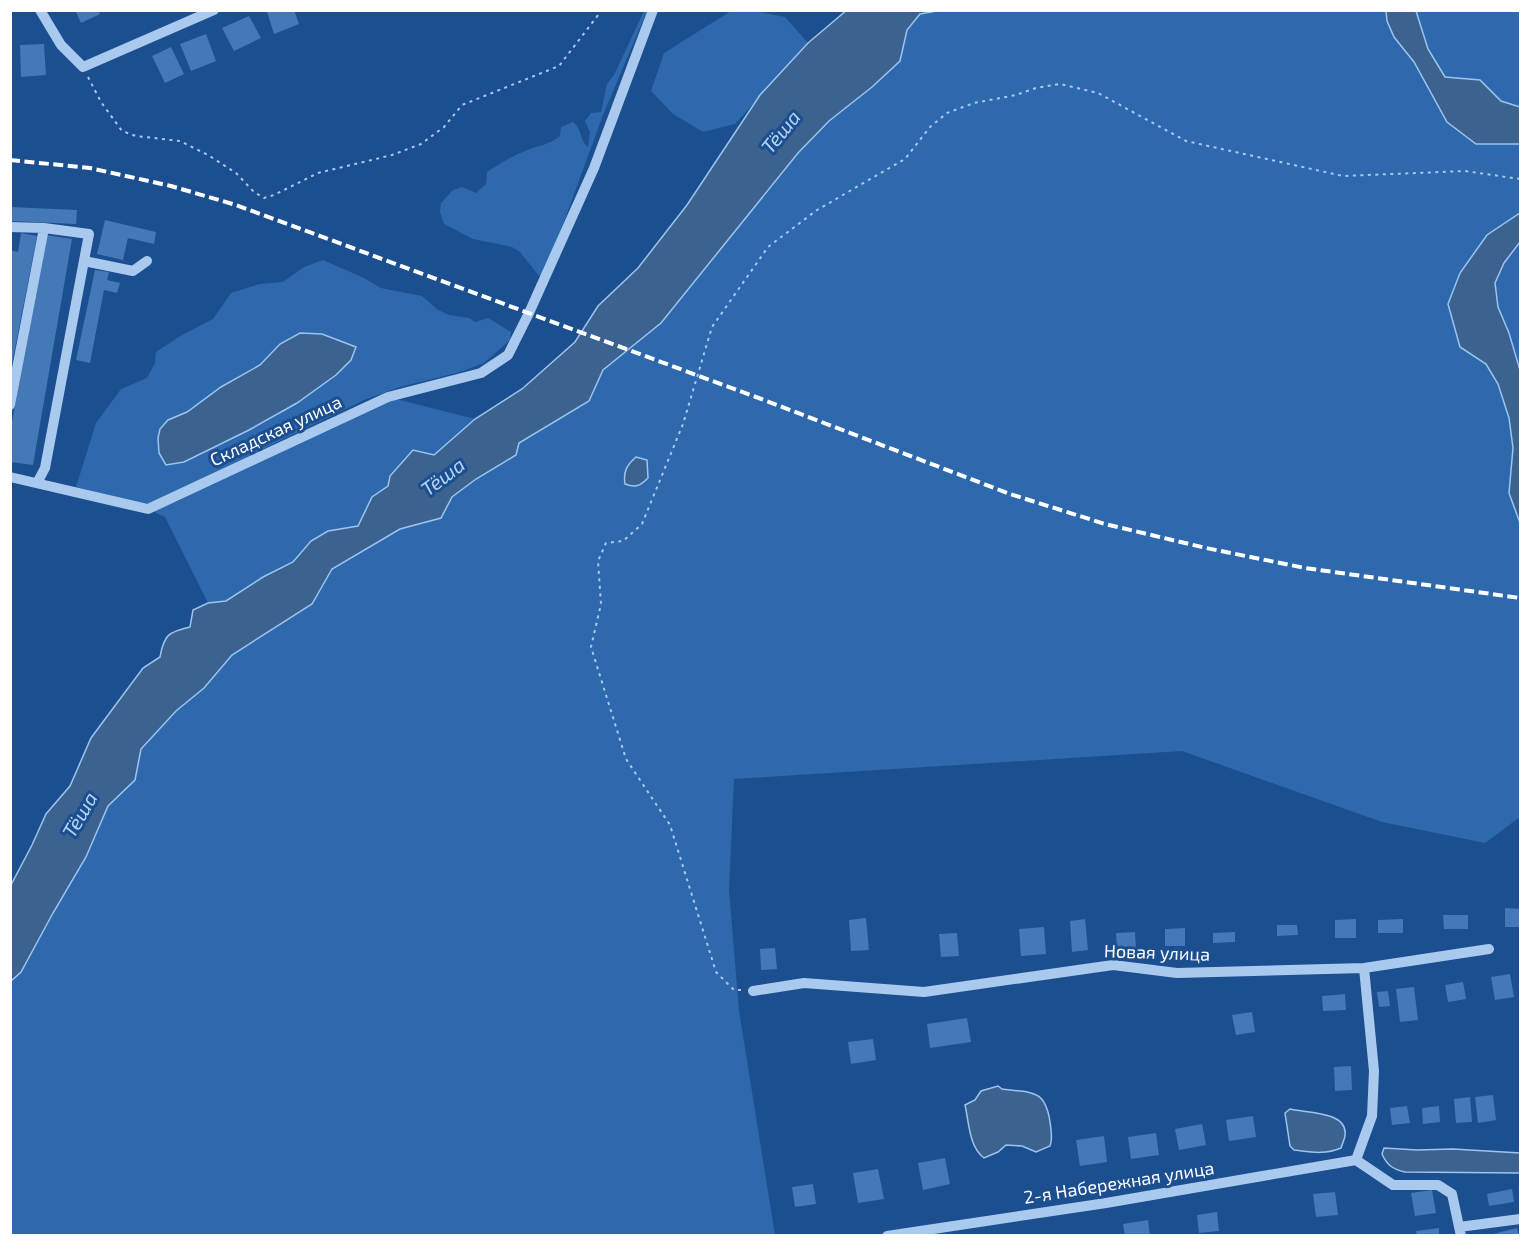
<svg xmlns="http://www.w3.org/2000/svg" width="1531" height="1246" font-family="'Exo 2',sans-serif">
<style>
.green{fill:#2e69ad;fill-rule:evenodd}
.water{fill:#3c6290;stroke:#9cc4f0;stroke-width:1.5}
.building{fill:#4478b7}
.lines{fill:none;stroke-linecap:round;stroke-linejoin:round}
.path{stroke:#a9c9ee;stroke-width:2;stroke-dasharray:3 4.5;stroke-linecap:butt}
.minor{stroke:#a9c9ee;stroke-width:10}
.rail{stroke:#fff;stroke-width:4;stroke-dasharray:10 4.5;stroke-linecap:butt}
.labels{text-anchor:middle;stroke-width:6;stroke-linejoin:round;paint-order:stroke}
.street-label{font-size:18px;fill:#fff;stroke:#1b4f8f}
.water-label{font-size:20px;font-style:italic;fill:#b5d3f5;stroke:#1b4f8f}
</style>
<rect width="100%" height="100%" fill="#1b4f8f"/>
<path class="green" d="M937,10L1386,11L1387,21L1394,37L1414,62L1447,122L1476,144H1520V213L1487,235L1460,273V347L1486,364L1498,384L1509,418L1513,448L1509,493L1520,523V817L1485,843L1382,822L1182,751L734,779L729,890L739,1011L775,1235H11L10,981L21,972L53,913L86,857L108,806L135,780L141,749L176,711L204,688L232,655L312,604L332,569L400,529L441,518L452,497L519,443L589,401L603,370L661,323L798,153L829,121L872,87L900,62L907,30L920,14Z
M644,11H647L603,115L565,219L543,273L539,276L520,252L512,247L473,239L444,224L440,212L441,203L453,190L462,187L476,193L486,184L487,172C499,164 512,156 525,151C538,145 550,145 560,136L561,127L573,122C583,130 579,140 588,147L590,132L585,121L591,113L601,112L607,84L614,75Z
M731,11H755L785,17L808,43L735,124L703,132L673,114L651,91L664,53Z
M1416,11H1520V107L1501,101L1480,80L1445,77L1428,49Z
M1520,242V370L1509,333L1498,307L1495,283L1504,263Z
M323,260L364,278L381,288L422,296L438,310L449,315L469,318L475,322L488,318L511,332L510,340L484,363L460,372L400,387L364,400L152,503H139L76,487L96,423L121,389L147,378L155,363L156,352L182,335L213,319L231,293L260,284L283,282L304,267ZM322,334L356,347L336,375L275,416L219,444L168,420L187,412L221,387L261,365L280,344Z
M388,397L475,419L434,455L372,497L358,526L328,531L311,541L293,562L263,577L226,601L208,603L165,517L148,509Z"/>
<path class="water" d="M847,10L937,11L920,14L907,30L900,61L872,87L829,121L798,153L661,323L603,370L589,401L519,443L516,455L476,479L452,497L441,518L400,529L332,569L312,604L232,655L204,688L176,711L141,749L135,780L108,806L86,857L53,913L21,972L11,981V885L32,845L46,814L70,786L91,738L143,668L160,657C164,635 168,632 190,627L193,610L208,603L226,601L263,577L293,562L311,541L328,531L358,526L372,497L388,486L390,476L413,450L434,455L475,419L522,389L575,342L598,306L638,268L687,205L760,95L808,43Z
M1386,11H1416L1428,49L1445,77L1480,80L1501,101L1520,107V144H1476L1447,122L1414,62L1394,37L1387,21Z
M1520,213V242L1504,263L1495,283L1498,307L1509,333L1520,370V523L1509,493L1513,448L1509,418L1498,384L1486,364L1460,347L1448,304L1460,273L1487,235Z
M300,333L322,334L356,347L351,360L336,375L297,403L249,430L184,462L166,465L159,453L158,438L160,429L168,420L187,412L221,387L260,365L280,344Z
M636,457L647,460L648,478C640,486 636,488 625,484C623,471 627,465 636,457Z
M998,1086L1002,1089C1031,1093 1045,1088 1050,1122C1051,1130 1053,1139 1050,1146L1036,1152L1022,1146L1006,1145L998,1152L984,1158C969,1147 969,1122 965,1105L975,1100L981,1091Z
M1290,1109C1305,1113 1348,1111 1345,1135C1345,1139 1342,1144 1341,1148C1325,1155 1311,1152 1294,1150L1290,1146L1285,1113Z
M1384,1148L1417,1150L1453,1149L1520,1153V1173L1405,1172C1392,1169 1387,1165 1382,1154Z"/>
<path class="building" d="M75,10H98L100,14L81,23Z
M271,10H294L299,24L274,34L267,12Z
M249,16L261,38L234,51L222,28Z
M206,34L216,61L191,71L180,44Z
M44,44L46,75L21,77L20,45Z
M171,47L184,74L165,83L152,56Z
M10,207L77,210L76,224L10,221Z
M105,220L156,232L154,244L128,238L123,260L97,254Z
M21,233L37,236L12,364L10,250L18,252Z
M46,235L72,239L33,465L10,462V433Z
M95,270L109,272L107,280L120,283L117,293L104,290L90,363L76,360Z
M1505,908L1520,909V927H1505Z
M1443,915H1468V929H1444Z
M866,918L869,950L851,951L849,920Z
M1085,919L1088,950L1072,952L1070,921Z
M1356,919V938H1335V920Z
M1403,919V933H1378V920Z
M1277,925H1297L1298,935L1277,936Z
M1044,927L1046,954L1021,956L1019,929Z
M1185,928V946H1165V929Z
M1135,932L1136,949L1117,950L1116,933Z
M1235,932V942L1213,943V933Z
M957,933L959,956L941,957L939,934Z
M775,948L777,969L761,970L760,949Z
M1510,974L1514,997L1495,1000L1491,977Z
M1463,982L1466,999L1448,1002L1445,985Z
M1414,987L1418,1020L1400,1022L1396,989Z
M1388,991L1390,1006L1379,1007L1377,992Z
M1345,994L1346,1010L1323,1011L1322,996Z
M1252,1012L1255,1032L1236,1035L1232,1015Z
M967,1018L971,1042L930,1048L927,1024Z
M873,1039L876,1060L851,1064L848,1042Z
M1351,1066L1352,1090L1335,1091L1334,1067Z
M1493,1095L1496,1120L1478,1123L1475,1097Z
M1470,1097L1472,1122L1456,1123L1454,1099Z
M1407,1106L1410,1123L1392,1125L1390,1108Z
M1439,1106L1440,1122L1423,1124L1422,1108Z
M1253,1116L1256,1137L1229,1141L1226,1120Z
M1202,1124L1206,1145L1179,1150L1175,1129Z
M1156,1133L1159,1155L1131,1159L1128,1137Z
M1104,1136L1107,1162L1080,1166L1076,1140Z
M945,1158L950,1184L923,1190L918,1163Z
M878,1169L884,1199L858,1203L853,1173Z
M813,1184L816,1204L795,1207L792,1187Z
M1512,1189L1514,1202L1489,1206L1487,1194Z
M1432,1190L1436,1213L1415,1216L1411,1193Z
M1335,1192L1338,1215L1316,1217L1313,1194Z
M1217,1212L1219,1231L1199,1233L1197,1215Z
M1148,1220L1150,1236H1125L1123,1224Z
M1439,1228V1236H1417L1416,1231Z
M1517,1228L1519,1236H1494L1493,1234Z"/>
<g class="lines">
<path class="path" d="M88,77L101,102L122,131L136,136L180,141L208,155L236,173L254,192L264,198L274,195L318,173L392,155L421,144L444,127L462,105L559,66L602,10
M741,990H734L716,972L670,825L626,759L591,647L601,604L598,561L606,543L623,541L642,524L683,424L712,327L768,247L817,210L905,159L930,127L947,113L974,103L1016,95L1036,88L1060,84L1098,93L1186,141L1343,176L1465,171L1520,179"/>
<path class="minor" d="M40,10L61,45L83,67L214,10
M10,227L44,228L89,234L45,468L37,483
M84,261L133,271L147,261
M10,405L44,228
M10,477L148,509L388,397L481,373L508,355L529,313L594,168L653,10
M753,991L804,983L924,992L1113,965L1177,973L1364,968L1489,949
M1356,1160L1372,1116L1374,1071L1364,968
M1356,1160L1393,1185H1438L1452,1194L1461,1236
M1459,1227L1520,1219
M887,1236L1106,1203L1356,1160"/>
<path class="rail" d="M10,160L90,168L171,186L236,205L756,397L1010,494L1105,524L1206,548L1305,568L1520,598"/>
</g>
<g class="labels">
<g class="street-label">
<text transform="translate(276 431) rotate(-25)" y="6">Складская улица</text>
<text transform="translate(1157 953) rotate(2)" y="6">Новая улица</text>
<text transform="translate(1119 1183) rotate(-9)" y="6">2-я Набережная улица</text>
</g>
<g class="water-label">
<text transform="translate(781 132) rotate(-51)" y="7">Тёша</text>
<text transform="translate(443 477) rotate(-37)" y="7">Тёша</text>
<text transform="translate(80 815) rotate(-60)" y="7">Тёша</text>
</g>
</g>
<rect width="1531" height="1246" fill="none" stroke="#ffffff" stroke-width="24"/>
</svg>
